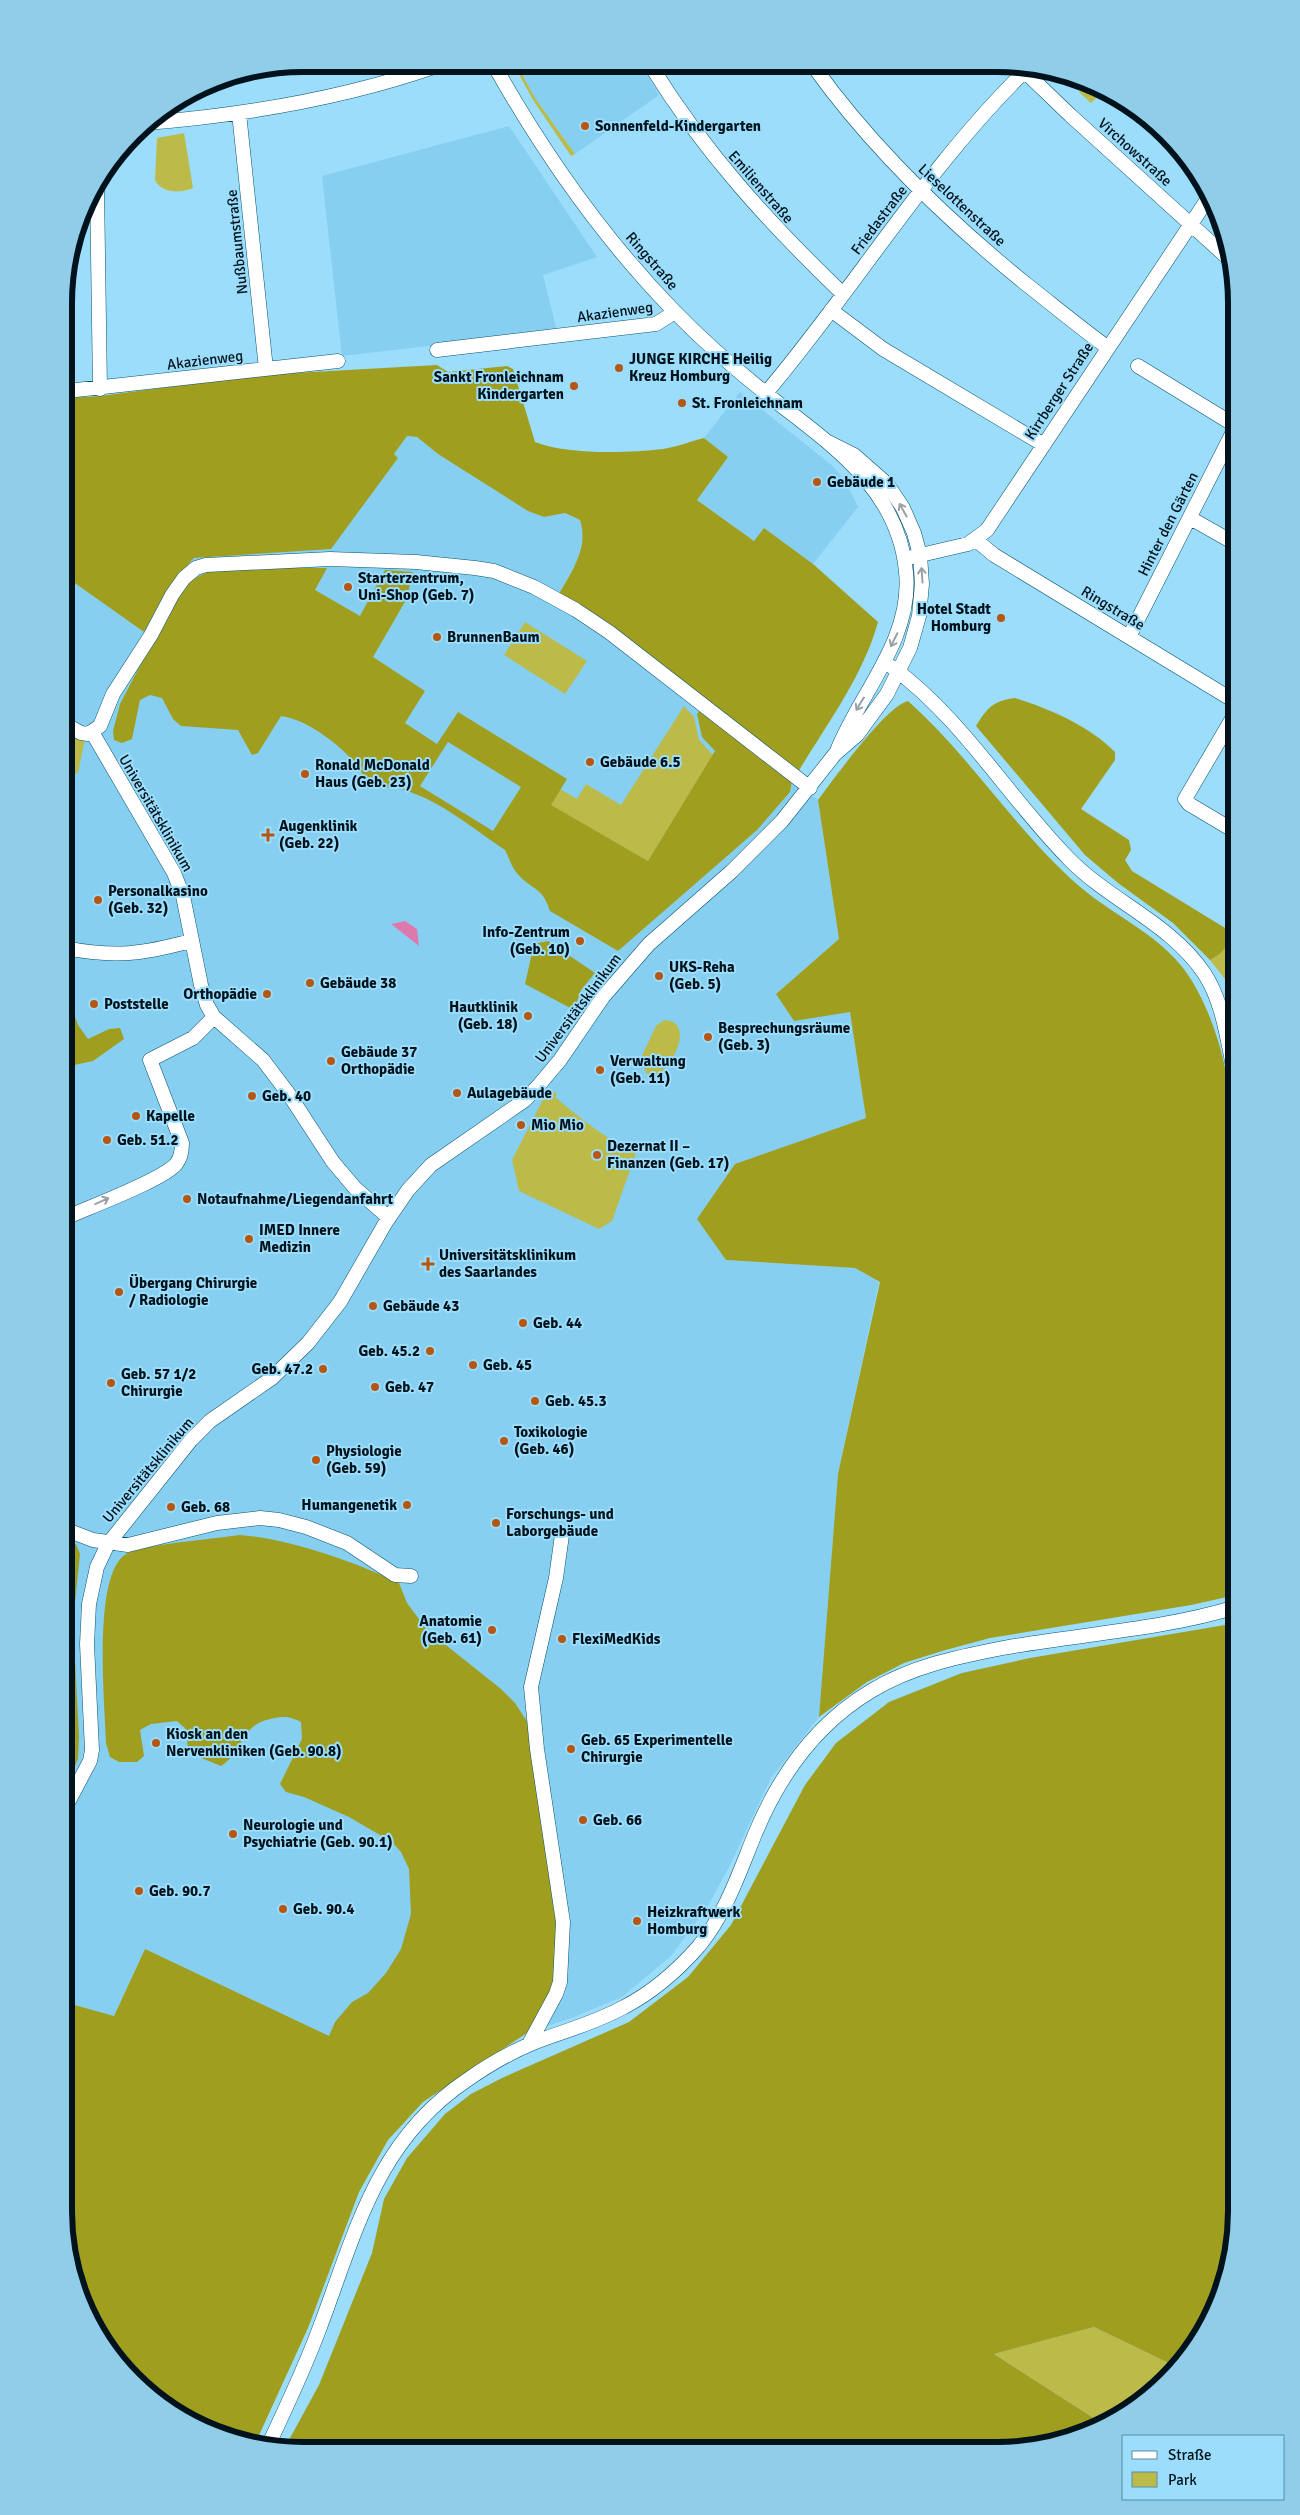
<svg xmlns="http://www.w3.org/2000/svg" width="1300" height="2515" viewBox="0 0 1300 2515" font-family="Signika,sans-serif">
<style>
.built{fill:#87cff1}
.green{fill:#bcbb4a}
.forest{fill:#a09e1f;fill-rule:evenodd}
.water{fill:#de79ae}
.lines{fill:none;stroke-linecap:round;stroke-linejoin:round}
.minor-casing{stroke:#07536e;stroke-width:15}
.minor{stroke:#fff;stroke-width:14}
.oneway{stroke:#99a1a5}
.poi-dot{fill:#b65613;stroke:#9bddfb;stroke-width:2}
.labels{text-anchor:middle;stroke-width:4;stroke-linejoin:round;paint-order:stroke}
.poi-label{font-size:15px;font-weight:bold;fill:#00131d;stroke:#9bddfb;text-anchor:start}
.street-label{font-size:15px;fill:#00131d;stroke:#9bddfb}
.rim{fill:none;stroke:#00131d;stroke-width:6}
</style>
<rect width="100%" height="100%" fill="#9bddfb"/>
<!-- built -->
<path class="built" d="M517 65 642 66 659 95 575 154 535 98Z
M509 126 597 257 543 275 557 331 342 356 322 176Z
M740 392 834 467 846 482 858 507 813 564 764 528 754 541 696 499 728 457 704 438Z
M407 436 417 437 438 454 544 517 565 513 580 520 584 532 578 559 559 594 818 800 839 939 776 994 794 1021 850 1011 866 1118 735 1164 726 1260 855 1268 879 1282 838 1474 819 1717 771 1778 730 1865 708 1906 671 1956 622 1997 574 2017 527 2033 443 2087 329 2037 145 1949 114 2016 64 2002 65 584 69 579 144 632 170 585 194 558 398 458 394 454Z"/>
<!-- green -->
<path class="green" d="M514 65H517L535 98 575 154 571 156 533 100Z
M1088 84 1105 90 1091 103 1079 92Z
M184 133 193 188C181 193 162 194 155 180L157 138Z
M525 622 587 661 565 694 504 655Z
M684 706 694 717 699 740 713 755 648 861 550 805 560 789 577 799 586 784 621 805Z
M65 728 85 739 78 773 65 771Z
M1230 931H1236V979L1228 983 1210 960C1223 953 1230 946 1230 931Z
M664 1020C697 1021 671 1072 654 1076L647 1074 640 1060 656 1026Z
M549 1088 557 1094 555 1097C581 1119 606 1139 636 1153L612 1221 599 1229 519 1191 512 1160Z
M1094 2327 1177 2367 1130 2411 1103 2424 994 2354Z"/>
<!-- forest -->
<path class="forest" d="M437 365 448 372 507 366 513 369 535 442C567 455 628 453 663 449 677 447 691 441 704 438L728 457 697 500 754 541 764 528 813 564 878 622C863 676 827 724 798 772L559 594C572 571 589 547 580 520L565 513 544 517 528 511 438 454 417 437 407 436 394 454 398 458 331 549 194 558 170 585 144 632 69 579 65 584 66 398 100 396 259 375Z
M228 568H327L315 590 360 616 385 570 413 572 406 600 373 657 425 691 405 723 437 744 458 712 567 779 551 805 648 861 715 751 702 737 697 714 701 709 792 781 790 792 757 830 618 951 550 911C542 885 530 890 516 872 511 866 509 857 505 850 472 828 440 800 401 789 390 786 377 790 366 788 364 782 363 774 360 769 343 747 309 720 281 716L258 753 252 755 238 730 181 726 173 719 162 698 150 695 140 700 132 739 122 743 114 740 113 731 120 704 175 599 193 579 212 570ZM448 742 521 787 493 831 420 786Z
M1015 698C1050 709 1089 726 1115 752V760L1081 809 1129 840 1131 850 1125 860 1132 871 1230 931C1230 946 1223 953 1210 960L1173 923 1118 883 1085 855 976 726C988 707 993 701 1015 698Z
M908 701C971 757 1015 830 1079 886 1116 918 1165 936 1192 981 1249 1076 1236 1210 1236 1317 1236 1410 1236 1502 1236 1595L1191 1605 990 1638 942 1651 904 1663 867 1682 819 1717 838 1474 880 1282 855 1268 726 1260 697 1219 735 1164 866 1118 850 1012 794 1021 776 994 839 939 818 800C833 780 886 706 908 701Z
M548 941 595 973 581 990 574 1010 525 984 534 944Z
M1236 979V1016L1229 996 1228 983Z
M65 990 78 1025 88 1039 109 1029 120 1028 124 1039 93 1061 65 1067Z
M65 1123 75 1154 65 1166Z
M239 1535C287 1538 356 1562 399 1583L407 1603 427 1630 501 1689 515 1703 528 1723 559 1923 556 1982 527 2033 423 2102 388 2140 359 2192 308 2328 255 2444 198 2427 146 2392 104 2344 76 2288 64 2211V2002L114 2016 145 1949 329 2036 335 2022 352 2002 368 1993 386 1973 401 1949 411 1914 409 1869 401 1852 392 1842 349 1817 304 1797 286 1792 280 1784 302 1739 301 1722C291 1717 286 1716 275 1718 238 1724 246 1750 221 1766L189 1753 185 1728 177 1721 151 1724 140 1730 144 1756 137 1762H119L110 1757 106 1743C105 1706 92 1574 126 1554 143 1544 215 1539 239 1535Z
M64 1540 76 1544 80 1554 73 1622 79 1737 78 1759 64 1792Z
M1236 1621V2227L1218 2303 1187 2358 1177 2367 1094 2327 994 2354 1103 2424 1073 2439 996 2451 284 2449 319 2385 372 2253 384 2199 407 2158 445 2114 471 2094 502 2078 629 2022 688 1977 731 1925 805 1785 836 1743 889 1702 962 1673 1030 1658 1225 1625Z"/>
<!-- water -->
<path class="water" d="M405 921 417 929 419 946 391 924Z"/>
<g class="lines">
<!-- minor casing -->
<g class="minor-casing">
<path id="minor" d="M494 65C544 154 603 238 674 311 706 344 742 375 778 403 836 448 899 492 906 572 913 639 860 693 837 751
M651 66C704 152 770 224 843 294
M814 67C873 149 947 220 1026 284 1053 305 1079 327 1107 347
M1021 68 1070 115 1229 259
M239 113 266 369
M146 123C245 115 346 98 440 65
M97 187 100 389
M831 310 883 349 1044 445
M437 350 656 324 675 312
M1138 366 1236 426
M76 390 338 361
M766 393C855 288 926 168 1024 72
M1190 518 1236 544
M976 540 994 555 1236 702
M912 557 968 544 987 530 1209 197
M1129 637 1236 426
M892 667C963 719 1008 797 1069 859 1110 901 1170 923 1204 973 1224 1003 1228 1045 1236 1081
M65 724 81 733 88 734 100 726 113 694 151 635 172 595 184 578 196 568 206 565 330 559 416 562 475 568 494 571 534 587 576 610 609 632 810 788
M92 732 174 873 183 896 201 985 207 1005 214 1017 263 1060 288 1093 333 1162 355 1188 389 1218
M1236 832 1189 804 1185 799 1236 712
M65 948C116 958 142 954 191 941
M65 1218C87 1208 163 1180 176 1164 181 1158 182 1150 182 1143L150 1060 193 1038 214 1017
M64 1529 93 1540 128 1545 217 1523 260 1518 279 1520 306 1527 347 1543 395 1575 411 1576
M64 1810 90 1761 92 1750 87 1644 89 1604 97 1567 108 1544 191 1440 210 1421 272 1378 308 1343 340 1302 386 1222 408 1190 431 1165 525 1100 539 1085 560 1060 603 997 649 944 732 871 782 821 835 754 857 735 887 694 910 648 919 616 922 584 920 555 914 533 903 508 887 484 854 455 828 442
M529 2044 556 1994 560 1982 563 1922 537 1749 531 1687 556 1578 562 1535
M267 2448C286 2408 305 2368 320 2327 356 2232 376 2141 467 2080 487 2066 511 2052 533 2043 564 2031 595 2023 624 2007 653 1992 678 1970 699 1946 726 1913 739 1873 755 1834 779 1776 816 1724 871 1691 912 1666 957 1657 1003 1648 1080 1634 1161 1630 1236 1607"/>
</g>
<!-- minor -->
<use href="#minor" class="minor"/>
</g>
<!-- one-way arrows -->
<defs><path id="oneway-shaft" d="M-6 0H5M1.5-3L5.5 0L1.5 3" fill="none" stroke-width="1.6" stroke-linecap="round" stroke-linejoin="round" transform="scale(1.25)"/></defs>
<g class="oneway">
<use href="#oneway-shaft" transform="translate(903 510) rotate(-119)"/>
<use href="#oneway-shaft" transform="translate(922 575) rotate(-94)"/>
<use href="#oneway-shaft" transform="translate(894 640) rotate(116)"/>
<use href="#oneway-shaft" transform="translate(860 704) rotate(121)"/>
<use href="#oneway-shaft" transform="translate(102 1201) rotate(-24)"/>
</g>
<!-- markers -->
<g class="poi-dot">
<circle cx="585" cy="126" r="5"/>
<circle cx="619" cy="368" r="5"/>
<circle cx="574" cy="386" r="5"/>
<circle cx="682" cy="403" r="5"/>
<circle cx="817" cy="482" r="5"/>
<circle cx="348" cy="587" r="5"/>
<circle cx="1001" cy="618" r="5"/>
<circle cx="437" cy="637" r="5"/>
<circle cx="590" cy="762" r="5"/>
<circle cx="305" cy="774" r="5"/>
<path d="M265.5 827.5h5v5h5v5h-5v5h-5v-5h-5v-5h5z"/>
<circle cx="98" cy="900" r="5"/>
<circle cx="580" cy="941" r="5"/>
<circle cx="659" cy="976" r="5"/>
<circle cx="310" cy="983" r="5"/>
<circle cx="267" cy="994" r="5"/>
<circle cx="94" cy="1004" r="5"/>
<circle cx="528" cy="1016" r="5"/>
<circle cx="708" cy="1037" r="5"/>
<circle cx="331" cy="1061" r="5"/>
<circle cx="600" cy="1070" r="5"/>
<circle cx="457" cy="1093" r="5"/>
<circle cx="252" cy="1096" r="5"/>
<circle cx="136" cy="1116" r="5"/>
<circle cx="521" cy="1125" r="5"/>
<circle cx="107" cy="1140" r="5"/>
<circle cx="597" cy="1155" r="5"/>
<circle cx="187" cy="1199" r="5"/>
<circle cx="249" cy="1239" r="5"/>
<path d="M425.5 1256.5h5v5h5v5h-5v5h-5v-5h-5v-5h5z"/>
<circle cx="119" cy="1292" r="5"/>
<circle cx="373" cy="1306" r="5"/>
<circle cx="523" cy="1323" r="5"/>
<circle cx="430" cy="1351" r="5"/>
<circle cx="473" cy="1365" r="5"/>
<circle cx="323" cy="1369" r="5"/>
<circle cx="111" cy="1383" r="5"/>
<circle cx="375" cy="1387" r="5"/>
<circle cx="535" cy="1401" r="5"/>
<circle cx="504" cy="1441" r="5"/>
<circle cx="316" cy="1460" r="5"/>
<circle cx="407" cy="1505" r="5"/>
<circle cx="171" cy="1507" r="5"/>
<circle cx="496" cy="1523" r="5"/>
<circle cx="492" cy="1630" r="5"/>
<circle cx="562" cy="1639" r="5"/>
<circle cx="156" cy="1743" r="5"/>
<circle cx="571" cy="1749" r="5"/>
<circle cx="583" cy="1820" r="5"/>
<circle cx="233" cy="1834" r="5"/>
<circle cx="139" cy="1891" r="5"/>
<circle cx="283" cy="1909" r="5"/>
<circle cx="637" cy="1921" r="5"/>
</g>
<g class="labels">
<!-- poi labels -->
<g class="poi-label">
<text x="595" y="131">Sonnenfeld-Kindergarten</text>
<text x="629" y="364">JUNGE KIRCHE Heilig<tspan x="629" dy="17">Kreuz Homburg</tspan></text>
<text x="564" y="382" text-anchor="end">Sankt Fronleichnam<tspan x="564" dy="17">Kindergarten</tspan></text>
<text x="692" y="408">St. Fronleichnam</text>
<text x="827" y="487">Gebäude 1</text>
<text x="358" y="583">Starterzentrum,<tspan x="358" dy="17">Uni-Shop (Geb. 7)</tspan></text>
<text x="991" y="614" text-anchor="end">Hotel Stadt<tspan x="991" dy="17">Homburg</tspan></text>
<text x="447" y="642">BrunnenBaum</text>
<text x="600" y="767">Gebäude 6.5</text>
<text x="315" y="770">Ronald McDonald<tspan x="315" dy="17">Haus (Geb. 23)</tspan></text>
<text x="279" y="831">Augenklinik<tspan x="279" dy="17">(Geb. 22)</tspan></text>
<text x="108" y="896">Personalkasino<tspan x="108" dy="17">(Geb. 32)</tspan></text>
<text x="570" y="937" text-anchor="end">Info-Zentrum<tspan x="570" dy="17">(Geb. 10)</tspan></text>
<text x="669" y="972">UKS-Reha<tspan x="669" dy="17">(Geb. 5)</tspan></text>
<text x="320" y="988">Gebäude 38</text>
<text x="257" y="999" text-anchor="end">Orthopädie</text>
<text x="104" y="1009">Poststelle</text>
<text x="518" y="1012" text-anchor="end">Hautklinik<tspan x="518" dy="17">(Geb. 18)</tspan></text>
<text x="718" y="1033">Besprechungsräume<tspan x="718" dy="17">(Geb. 3)</tspan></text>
<text x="341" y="1057">Gebäude 37<tspan x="341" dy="17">Orthopädie</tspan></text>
<text x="610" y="1066">Verwaltung<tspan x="610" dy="17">(Geb. 11)</tspan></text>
<text x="467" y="1098">Aulagebäude</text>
<text x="262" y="1101">Geb. 40</text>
<text x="146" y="1121">Kapelle</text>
<text x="531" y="1130">Mio Mio</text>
<text x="117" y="1145">Geb. 51.2</text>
<text x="607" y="1151">Dezernat II –<tspan x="607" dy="17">Finanzen (Geb. 17)</tspan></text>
<text x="197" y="1204">Notaufnahme/Liegendanfahrt</text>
<text x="259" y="1235">IMED Innere<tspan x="259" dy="17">Medizin</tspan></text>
<text x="439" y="1260">Universitätsklinikum<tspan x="439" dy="17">des Saarlandes</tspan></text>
<text x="129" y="1288">Übergang Chirurgie<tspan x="129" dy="17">/ Radiologie</tspan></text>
<text x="383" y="1311">Gebäude 43</text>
<text x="533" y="1328">Geb. 44</text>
<text x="420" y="1356" text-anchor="end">Geb. 45.2</text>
<text x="483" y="1370">Geb. 45</text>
<text x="313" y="1374" text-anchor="end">Geb. 47.2</text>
<text x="121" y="1379">Geb. 57 1/2<tspan x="121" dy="17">Chirurgie</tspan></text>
<text x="385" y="1392">Geb. 47</text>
<text x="545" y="1406">Geb. 45.3</text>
<text x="514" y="1437">Toxikologie<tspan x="514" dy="17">(Geb. 46)</tspan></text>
<text x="326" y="1456">Physiologie<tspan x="326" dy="17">(Geb. 59)</tspan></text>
<text x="397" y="1510" text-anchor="end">Humangenetik</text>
<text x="181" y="1512">Geb. 68</text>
<text x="506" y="1519">Forschungs- und<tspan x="506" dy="17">Laborgebäude</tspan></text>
<text x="482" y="1626" text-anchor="end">Anatomie<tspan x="482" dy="17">(Geb. 61)</tspan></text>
<text x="572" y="1644">FlexiMedKids</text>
<text x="166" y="1739">Kiosk an den<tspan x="166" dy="17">Nervenkliniken (Geb. 90.8)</tspan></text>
<text x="581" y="1745">Geb. 65 Experimentelle<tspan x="581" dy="17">Chirurgie</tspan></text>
<text x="593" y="1825">Geb. 66</text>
<text x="243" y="1830">Neurologie und<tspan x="243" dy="17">Psychiatrie (Geb. 90.1)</tspan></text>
<text x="149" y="1896">Geb. 90.7</text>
<text x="293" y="1914">Geb. 90.4</text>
<text x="647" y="1917">Heizkraftwerk<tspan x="647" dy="17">Homburg</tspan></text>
</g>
<!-- street labels -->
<g class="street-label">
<text transform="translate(1135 152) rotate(42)" y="5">Virchowstraße</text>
<text transform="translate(761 187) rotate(49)" y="5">Emilienstraße</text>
<text transform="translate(962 205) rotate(43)" y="5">Lieselottenstraße</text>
<text transform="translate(879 220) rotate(-53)" y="5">Friedastraße</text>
<text transform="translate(237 242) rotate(-96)" y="5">Nußbaumstraße</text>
<text transform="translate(652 261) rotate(49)" y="5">Ringstraße</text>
<text transform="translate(615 312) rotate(-8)" y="5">Akazienweg</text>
<text transform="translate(205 360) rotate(-7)" y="5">Akazienweg</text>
<text transform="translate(1059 391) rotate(-57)" y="5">Kirrberger Straße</text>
<text transform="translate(1168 524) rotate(-63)" y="5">Hinter den Gärten</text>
<text transform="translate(1113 608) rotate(31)" y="5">Ringstraße</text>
<text transform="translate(156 813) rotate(60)" y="5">Universitätsklinikum</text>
<text transform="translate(578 1008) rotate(-53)" y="5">Universitätsklinikum</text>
<text transform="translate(148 1470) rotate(-50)" y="5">Universitätsklinikum</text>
</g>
</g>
<!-- crop -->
<path d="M0 0H1300V2515H0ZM303 72H997A231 231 0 0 1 1228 303V2211A231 231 0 0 1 997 2442H303A231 231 0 0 1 72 2211V303A231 231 0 0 1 303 72Z" fill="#8fcde9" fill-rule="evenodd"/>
<path class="rim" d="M303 72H997A231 231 0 0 1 1228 303V2211A231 231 0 0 1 997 2442H303A231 231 0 0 1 72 2211V303A231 231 0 0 1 303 72Z"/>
<!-- legend -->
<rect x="1122" y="2435" width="162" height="65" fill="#9bddfb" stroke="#5d8ca2"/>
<rect x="1132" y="2451" width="25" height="8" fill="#ffffff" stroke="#5d8ca2"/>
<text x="1168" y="2460" font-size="15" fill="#00131d">Straße</text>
<rect x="1132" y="2472" width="25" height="15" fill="#bcbb4a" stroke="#5d8ca2"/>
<text x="1168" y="2485" font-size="15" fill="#00131d">Park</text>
</svg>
